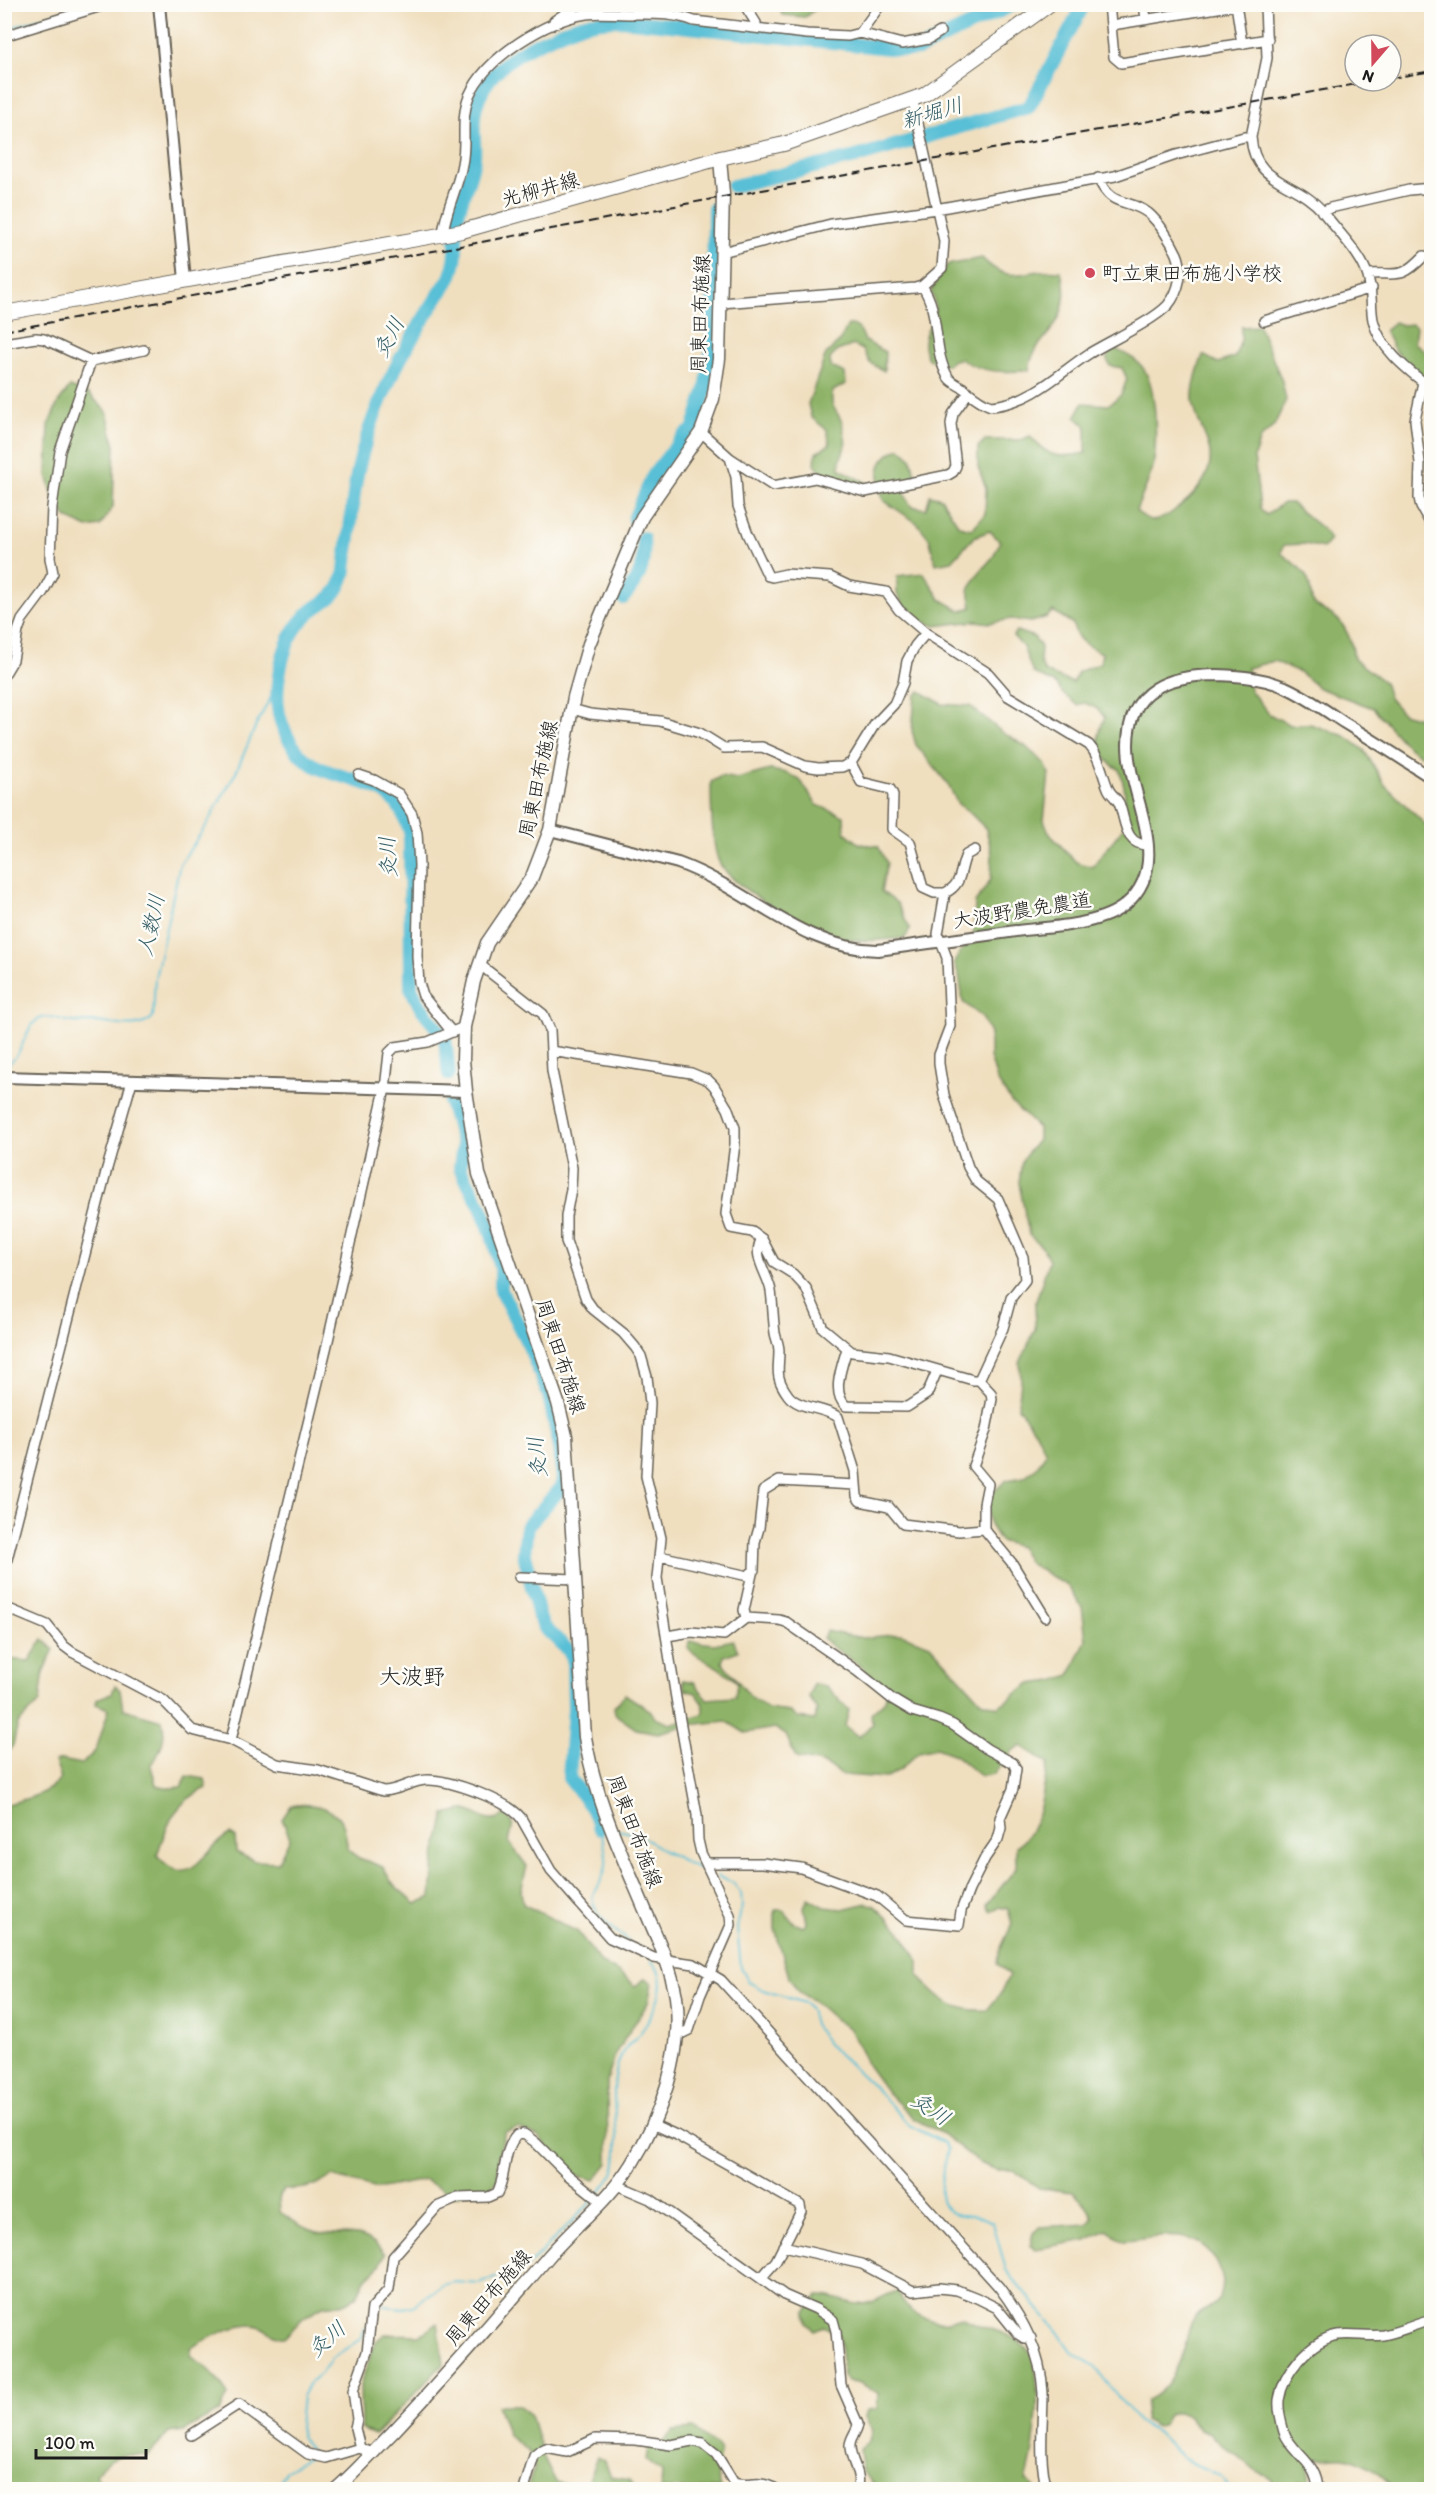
<svg xmlns="http://www.w3.org/2000/svg" width="1436" height="2494" viewBox="0 0 1436 2494" font-family="Itim,'Klee One',sans-serif">
<style>
.forest{fill:#8eb368;stroke:#556842;stroke-width:1.5}
.lines{fill:none;stroke-linecap:round;stroke-linejoin:round}
.stream{stroke:#59bfd6;stroke-width:2}
.river{stroke:#59bfd6;stroke-width:14}
.minor-casing{stroke:#666055;stroke-width:12}
.tertiary-casing{stroke:#666055;stroke-width:14}
.secondary-casing{stroke:#666055;stroke-width:15}
.primary-casing{stroke:#666055;stroke-width:16}
.minor{stroke:#fff;stroke-width:9}
.tertiary{stroke:#fff;stroke-width:10}
.secondary{stroke:#fff;stroke-width:12}
.primary{stroke:#fff;stroke-width:14}
.rail{stroke:#1c1c1c;stroke-width:2;stroke-dasharray:9 4.5;stroke-linecap:butt}
.poi-dot{fill:#d1495b;stroke:#fdfcf7;stroke-width:2}
.labels{text-anchor:middle;stroke-width:5;stroke-linejoin:round;paint-order:stroke}
.street-label{font-size:20px;fill:#1c1c1c;stroke:#fdfcf7}
.poi-label{font-size:20px;fill:#1c1c1c;stroke:#fdfcf7;text-anchor:start}
.water-label{font-size:21px;font-style:italic;fill:#345d66;stroke:#fdfcf7}
.quarter-label{font-size:22px;fill:#1c1c1c;stroke:#fdfcf7}
</style>
<rect width="100%" height="100%" fill="#fdfcf7"/>
<filter id="ink" filterUnits="userSpaceOnUse"><feTurbulence type="fractalNoise" baseFrequency=".0167" numOctaves="2"/><feDisplacementMap in="SourceGraphic" scale="12" xChannelSelector="R" yChannelSelector="G"/><feConvolveMatrix kernelMatrix="1 2 1 2 8 2 1 2 1" color-interpolation-filters="sRGB"/></filter>
<filter id="wash" filterUnits="userSpaceOnUse"><feTurbulence type="fractalNoise" baseFrequency=".008" numOctaves="4" result="noise"/><feDisplacementMap in="SourceGraphic" scale="24" xChannelSelector="R" yChannelSelector="G"/><feGaussianBlur stdDeviation="1.35" result="paint"/><feColorMatrix in="noise" values="0 0 0 0 0 0 0 0 0 0 0 0 0 0 0 0 0 1.4 0 .05"/><feComposite in="paint" operator="in"/></filter>
<g filter="url(#wash)">
<rect width="100%" height="100%" fill="#f0dfbf"/>
<!-- forest -->
<path class="forest" d="M779 5V4L817 5 816 9 805 17 782 15Z
M982 258C1012 289 1024 266 1060 271 1068 287 1065 311 1054 326 1043 342 1032 348 1029 370 1005 373 982 373 961 359L953 360 947 365 928 359C913 328 945 325 931 291L947 265Z
M1394 322 1402 325 1412 324 1416 327 1414 343 1431 355V385L1395 351 1385 331Z
M848 325C859 324 862 333 865 341L885 352 884 371 870 363 863 350 854 345 837 351 830 359 831 367 845 373 846 384 833 391C828 411 841 411 843 427 844 433 847 441 845 446 843 456 838 459 840 469L865 482 860 487 824 476 815 465 816 453 830 444 827 430 811 417 808 404 826 354 839 342Z
M1259 326 1282 381 1286 400 1274 426 1260 439 1254 457 1260 508 1266 515 1283 503H1292C1304 518 1323 523 1330 540L1323 548 1305 544 1284 545 1281 553C1292 562 1305 569 1309 583 1311 589 1310 596 1313 602 1318 610 1325 610 1332 615 1346 623 1353 644 1354 659L1384 682 1389 698 1402 713 1431 721V762L1407 746 1373 708 1319 688 1299 672 1274 661 1247 668 1250 690 1269 714 1290 725 1310 724 1345 736 1364 750 1385 785 1431 830V2489H1393C1385 2475 1360 2458 1343 2457 1333 2456 1324 2459 1315 2458L1308 2468 1310 2481H1299L1292 2489H1273L1271 2479 1253 2469 1210 2434 1200 2430 1187 2415 1177 2413 1168 2415 1163 2424 1157 2427 1144 2420 1147 2400C1167 2392 1177 2370 1184 2350 1187 2341 1187 2331 1191 2323 1198 2309 1214 2310 1220 2296 1225 2284 1223 2276 1218 2265 1200 2225 1158 2238 1124 2241L1107 2230 1086 2240 1036 2249 1030 2246 1033 2233 1040 2227 1088 2224 1093 2217 1085 2204 1073 2192 1039 2188 1013 2170H997L980 2163 941 2133 914 2119 887 2092 868 2066 850 2029 834 2019 813 2000 799 1993 789 1977 775 1929V1910H783L794 1923 803 1927 807 1923 804 1907 808 1898 825 1907 842 1909 867 1903 875 1906 898 1928 919 1961V1976C939 1999 954 2012 987 2010L1001 1993 1009 1975 998 1964 999 1952 1012 1924 1008 1909 999 1907 990 1911 987 1905 1016 1868V1846C1041 1832 1043 1789 1048 1763L1021 1746 1013 1750 994 1774 980 1776 955 1755 936 1748 919 1752 901 1769 886 1778 843 1775 822 1763 796 1758 786 1735 775 1728 745 1733 726 1721 688 1725 658 1733 636 1729 615 1714 614 1707 625 1694 651 1711 655 1718 670 1724 703 1714V1703L696 1693 685 1690 683 1680 694 1682 707 1699 735 1697 737 1682C723 1667 704 1662 688 1649L689 1641 714 1644 733 1640 738 1651 724 1656 722 1662 750 1696 768 1709 790 1712 798 1718 815 1720 817 1710 809 1697 813 1684 826 1686 849 1710 845 1726 859 1737 872 1724 871 1713 885 1700 887 1691 862 1667 830 1645 823 1638 826 1631 863 1638 901 1634 930 1645 981 1701 998 1707 1029 1684 1054 1681 1070 1675 1086 1640 1082 1607 1069 1587 1029 1563 1020 1547 1000 1541 990 1525 986 1498 1007 1480 1024 1477 1037 1467 1046 1453 1036 1432 1018 1407 1021 1381 1020 1363 1035 1329V1304L1049 1260 1042 1247 1029 1235 1019 1183 1022 1160 1038 1140V1128L1011 1102 997 1080 990 1057V1034L982 1017 963 1002 959 975 954 963 961 950 973 943 975 903 991 879 992 854 986 829 968 811 958 804 947 783 916 745 912 731 915 696 920 691 942 704 970 706 1003 733 1024 745 1045 764 1049 774 1044 820 1049 833 1076 862 1092 867 1127 823 1124 786 1119 769C1097 758 1094 739 1105 718L1098 709 1085 703 1077 705 1063 694 1056 684 1033 673 1023 647 1013 636 1016 631 1034 637 1041 647 1040 662 1045 672 1073 683 1078 672 1100 663 1102 653C1087 646 1076 641 1073 624L1053 611 1047 617 1031 622 1011 619 990 623 976 621 935 626 915 618 904 606 897 594V576L924 573 940 599 961 611 972 607 969 590 978 574 993 557 1000 542 990 531 974 537 952 561 936 564 929 538 917 523 883 500C877 476 874 459 900 448L911 458 915 474 904 493 911 506 926 509 930 495 941 498 959 526 972 529 985 514 986 488 978 467V447L985 440H1021L1030 436C1049 459 1059 458 1086 453V426L1075 417 1083 403 1108 405 1121 395 1127 379 1122 368 1110 366 1107 359 1111 347C1124 353 1141 360 1147 375 1157 395 1157 445 1153 467 1149 482 1141 497 1136 511 1150 523 1156 523 1171 513 1193 498 1218 473 1208 444 1203 429 1195 417 1193 401 1192 386 1198 369 1203 355L1218 363 1235 357 1241 340V327Z
M70 387 89 394 107 412 115 446 113 507 100 526 87 528 67 518 55 503 47 475 49 424 58 403Z
M770 770 787 773 800 780 817 805 844 816 845 832 860 844 878 846 887 863 881 891 897 903 910 929 905 938C884 940 861 943 840 938 809 930 737 891 720 864 711 848 711 801 711 782L721 776 737 779Z
M43 1639 54 1649 44 1670 40 1702 18 1724 13 1745 5 1757V1661L7 1659 29 1661Z
M115 1685 120 1690 123 1709 162 1720C167 1738 161 1751 151 1766L156 1785 170 1788 181 1787 187 1776 205 1779 207 1788C174 1802 168 1823 157 1855 191 1895 204 1846 230 1834L235 1837 236 1852 254 1861 278 1862 290 1838 282 1819 291 1806C306 1802 333 1806 342 1822 346 1829 346 1841 348 1850L359 1858 383 1867 392 1883 416 1904 431 1897 434 1860 445 1814C451 1813 459 1810 465 1810 481 1812 487 1829 505 1814L513 1823 509 1842 527 1866 521 1891 523 1904 578 1932 600 1962 621 1974 635 1986 646 1978 652 1983 648 2003 616 2052 607 2081 608 2163 595 2180 572 2174 539 2137 519 2128 505 2132 498 2157V2179L492 2187 454 2196 425 2180 376 2189 332 2176C316 2188 302 2189 283 2190L279 2195 280 2212C292 2220 303 2229 317 2232 347 2238 362 2225 385 2254L380 2265 364 2281 357 2296 346 2303 323 2306 304 2317 284 2338C273 2337 268 2329 258 2326 241 2321 204 2339 190 2349L192 2357C208 2368 219 2378 228 2396L220 2411 183 2431 169 2433 148 2456C126 2453 109 2454 96 2474L104 2489H5L4 1805C23 1800 50 1794 61 1778L55 1762 61 1760 82 1764 96 1750 109 1709 96 1704 97 1699 112 1693Z
M899 2291C901 2310 928 2323 947 2321 951 2321 956 2318 961 2317 981 2328 1005 2330 1024 2345 1047 2363 1035 2455 1026 2480L1036 2489 879 2490 862 2471 859 2450 869 2442 872 2429 865 2417 867 2410 877 2409 878 2393 860 2383 847 2382 843 2376 840 2336 824 2326 814 2330 807 2323 806 2312 818 2296C833 2295 844 2303 859 2304 874 2305 885 2293 899 2291Z
M438 2323 444 2363 375 2435 361 2429 360 2385 376 2341 385 2334 420 2335Z
M497 2405H518L531 2415 544 2458 556 2482 574 2486 588 2481 597 2457 605 2460 611 2477 630 2480 635 2489H527L534 2468 529 2452 508 2435Z
M693 2429 715 2445 720 2452 717 2471 721 2489H661L662 2472 646 2460 648 2447 659 2446 673 2431Z"/>
<g class="lines">
<!-- stream -->
<path class="stream" d="M4 30 85 4
M4 1065C28 1058 21 1016 49 1017 55 1017 61 1020 67 1021 76 1023 85 1022 95 1022 113 1023 139 1032 153 1017L155 978 180 864 206 826 236 772 257 723 276 688
M605 1828H600C609 1860 610 1869 592 1897 596 1921 613 1928 630 1942
M617 1830 638 1834 662 1850 706 1872
M717 1876 733 1883 741 1893 742 1906 737 1928 741 1968 749 1982 763 1990 805 2003 810 2009 814 2025 827 2043 873 2086 909 2125 944 2143 948 2150C944 2167 930 2210 957 2214 970 2217 982 2215 993 2223L1006 2270 1058 2332 1071 2351 1094 2366 1138 2422 1157 2432 1184 2459 1220 2476 1231 2490
M598 2194C603 2187 611 2180 614 2171 624 2141 606 2095 619 2061 626 2042 632 2045 641 2032 653 2013 673 1980 651 1961
M378 2305 403 2308 413 2306 443 2285 454 2282 479 2284 495 2277H517L594 2199
M311 2452 301 2436 299 2427 302 2396 310 2382 322 2372 332 2358 362 2338 365 2327
M275 2490 286 2470 309 2457"/>
<!-- river -->
<path class="river" d="M733 186 856 157 1029 107 1084 4
M634 519 654 474 684 436 693 430 706 389 711 361 713 318 714 209
M623 598C641 577 645 566 643 538
M449 1074 445 1039 420 1006 411 988 410 831C407 824 405 816 401 810 383 777 333 781 306 760 296 752 287 738 283 727 270 696 281 639 306 616 321 600 334 603 343 578 346 570 346 560 347 551 352 523 352 493 359 466 375 396 411 336 450 278 460 253 454 244 457 220 460 199 471 179 474 158 475 145 473 131 474 117 478 80 508 57 540 42 572 27 586 20 622 20L907 50 919 49 1015 4
M450 1103 463 1144 460 1168 481 1207 492 1234 501 1268V1291L529 1346 549 1395 557 1434 563 1477 562 1487 527 1526 524 1553 539 1617 545 1628 569 1651 573 1660 574 1708 569 1778 592 1808 600 1828"/>
</g>
</g>
<g filter="url(#ink)">
<g class="lines">
<!-- minor casing -->
<g class="minor-casing">
<path id="minor" d="M744 4 756 23 755 28
M1109 4 1114 57 1121 63 1268 39
M1144 4 1146 19
M1236 4 1242 44
M1265 4 1267 58 1251 137C1254 185 1298 181 1323 212 1336 229 1358 251 1366 271 1373 287 1370 304 1373 320 1380 350 1409 371 1432 389
M554 21 579 4
M1112 25 1236 5
M860 33 881 4
M4 36 108 4
M1322 212 1330 208 1409 190 1432 188
M443 234C445 211 458 188 462 164 467 142 460 118 469 96 486 57 545 21 586 14 601 12 616 14 631 14 653 14 674 13 694 21L807 34 848 36 860 33 902 44 929 39 940 32
M722 252 831 224 936 209 1115 176 1176 155 1244 137H1251
M1368 274C1397 272 1400 281 1424 256
M922 286C941 312 932 350 948 377 951 382 958 385 963 388 972 395 980 402 991 406 1005 405 1022 399 1034 392 1054 381 1071 365 1090 353 1110 341 1153 321 1168 305 1179 292 1184 270 1177 254 1171 241 1159 222 1148 213 1126 197 1112 209 1098 178
M721 303 915 288 922 286 942 268 944 241 913 101
M1264 321 1372 288
M4 343 36 338 44 339 91 361 144 350
M1423 382 1415 420 1420 463 1419 498 1421 507 1432 526
M701 432 730 458 773 486 815 478 865 492 948 475 953 472 956 466 951 424 953 414 968 393
M730 458 736 477 738 506 748 534 768 576 772 577 786 574 830 577 849 586 886 592 899 610 926 633 988 673 1008 696 1089 745C1100 757 1102 774 1108 788 1110 794 1116 797 1119 803 1126 821 1124 845 1148 845
M4 675 13 660 18 631 22 620 43 592 53 573 50 558 52 507 60 451 91 361
M572 709 590 714 660 721 700 733 724 748 762 747 805 766 818 768 842 767 851 763 875 724 894 704 903 683 907 661 915 646 926 633
M359 775 374 780 399 794 412 814 417 833 419 865 417 956 419 983 423 996 451 1031
M945 893C963 884 959 871 966 855L975 850
M479 964 543 1014 550 1030 552 1071 572 1168 571 1189 566 1216V1241L586 1299 593 1309 623 1333 635 1347 641 1356 647 1377 650 1403 646 1476 661 1538 657 1578 676 1698 697 1815 698 1840 701 1853 730 1915 731 1925 700 1996 689 2030 677 2036
M551 1051 691 1073 708 1080 714 1086 728 1109 735 1128V1144L726 1214 731 1228 752 1232 762 1239 774 1262 793 1274 806 1288 823 1328 852 1352 889 1356 973 1380H979L1003 1328 1011 1298 1025 1280 1023 1257 998 1199 976 1181 968 1167 944 1095 939 1064V1055L950 1026 947 958 938 934 945 893H934L923 888 910 842 892 829 893 795 890 789 861 782 851 763
M762 1239C751 1255 768 1274 771 1291 773 1305 773 1319 775 1333 776 1339 779 1344 779 1351 779 1370 774 1376 788 1395 798 1409 824 1407 838 1417L855 1471 857 1496 860 1501 889 1507 903 1524 959 1531 984 1529
M847 1349C842 1366 831 1393 846 1406L907 1407 927 1394 937 1371
M979 1380 991 1393 992 1399 986 1430 973 1466 988 1484 984 1504V1529L1012 1563 1045 1617
M660 1556 748 1576 754 1570 755 1542 759 1528 763 1491 779 1481 856 1485
M4 1571 106 1172 132 1081
M519 1577 576 1579
M4 1607 47 1625 64 1646 72 1652 163 1700 192 1730 231 1740 277 1764 318 1770 383 1791C399 1791 411 1780 428 1780 450 1780 507 1800 521 1818L551 1871 610 1938 654 1958 694 1964 721 1980 999 2287C1023 2319 1041 2352 1043 2393 1043 2425 1038 2457 1047 2490
M746 1618 744 1610 752 1574
M667 1636 691 1632 724 1635 746 1618 779 1620 786 1622 857 1671 892 1699 912 1711 939 1719 953 1725 987 1749 1013 1763 1016 1769 1013 1789 1000 1818 1001 1828 998 1839 985 1858 969 1890 961 1911 959 1925 906 1920 877 1896 801 1868 763 1863H707
M231 1740 327 1345 385 1089 389 1053 395 1047 428 1042 464 1027
M652 2124 676 2135 800 2205 801 2211 776 2261 762 2277
M617 2185 650 2199 784 2295 816 2309 833 2320 836 2331 841 2385 858 2424C857 2432 849 2439 850 2447 850 2462 863 2473 857 2490
M783 2246 862 2264 913 2291 939 2288 957 2290 977 2298 997 2308 1018 2334 1024 2338H1031
M191 2435 239 2404 308 2454 326 2458 360 2448 372 2453
M360 2448 355 2428 357 2419 353 2391 367 2352 372 2308 389 2289 393 2257 437 2207 458 2198 488 2197 497 2193C507 2175 502 2151 517 2135L524 2134 535 2142 568 2175 602 2202
M524 2490 534 2456 540 2451 546 2448 567 2452 595 2439 636 2440 671 2445 692 2441 702 2443 716 2454 734 2483C752 2488 756 2478 778 2490
M1318 2490C1317 2461 1292 2454 1284 2432 1281 2422 1278 2411 1279 2400 1283 2373 1310 2340 1338 2335 1353 2333 1368 2337 1383 2335 1400 2332 1415 2324 1432 2320"/>
</g>
<!-- tertiary casing -->
<g class="tertiary-casing">
<path id="tertiary" d="M159 4 185 280
M550 830 678 863C750 889 800 949 878 950 922 944 965 938 1009 932 1043 927 1100 927 1126 904 1175 862 1128 796 1128 745 1128 688 1170 675 1218 675 1242 676 1263 678 1285 687 1305 696 1325 710 1343 722 1373 740 1402 759 1432 778
M4 1077 466 1091"/>
</g>
<!-- secondary casing -->
<g class="secondary-casing">
<path id="secondary" d="M335 2490C356 2472 374 2451 393 2432 447 2375 498 2316 549 2256 576 2225 609 2200 631 2165 660 2119 684 2052 676 1997 671 1967 658 1940 646 1912 622 1855 595 1799 585 1737L566 1436 558 1403 479 1174 466 1091 463 1060 464 1027 474 981 487 943 532 877 550 830 574 697 589 644 642 517 701 432 713 399 719 359 723 194 720 158"/>
</g>
<!-- primary casing -->
<g class="primary-casing">
<path id="primary" d="M4 313 462 231 720 158 784 144 924 95 1050 4"/>
</g>
<!-- minor -->
<use href="#minor" class="minor"/>
<!-- tertiary -->
<use href="#tertiary" class="tertiary"/>
<!-- secondary -->
<use href="#secondary" class="secondary"/>
<!-- primary -->
<use href="#primary" class="primary"/>
<!-- rail -->
<path class="rail" d="M1391 78 1432 71
M4 331 723 197 1374 81"/>
</g>
</g>
<!-- markers -->
<circle class="poi-dot" cx="1090" cy="273" r="6"/>
<g class="labels">
<!-- street labels -->
<g class="street-label">
<text transform="translate(540 189) rotate(-16)" y="7">光柳井線</text>
<text transform="translate(700 314) rotate(-88)" y="7">周東田布施線</text>
<text transform="translate(538 779) rotate(-78)" y="7">周東田布施線</text>
<text transform="translate(1022 910) rotate(-9)" y="7">大波野農免農道</text>
<text transform="translate(561 1356) rotate(72)" y="7">周東田布施線</text>
<text transform="translate(635 1831) rotate(69)" y="7">周東田布施線</text>
<text transform="translate(488 2297) rotate(-49)" y="7">周東田布施線</text>
</g>
<!-- poi labels -->
<g class="poi-label">
<text x="1102" y="280">町立東田布施小学校</text>
</g>
<!-- water labels -->
<g class="water-label">
<text transform="translate(932 113) rotate(-16)" y="7">新堀川</text>
<text transform="translate(389 337) rotate(-61)" y="7">灸川</text>
<text transform="translate(388 857) rotate(-93)" y="7">灸川</text>
<text transform="translate(151 925) rotate(-78)" y="7">人数川</text>
<text transform="translate(537 1457) rotate(-96)" y="7">灸川</text>
<text transform="translate(931 2109) rotate(34)" y="7">灸川</text>
<text transform="translate(327 2339) rotate(-41)" y="7">灸川</text>
</g>
<!-- quarter labels -->
<g class="quarter-label">
<text x="412" y="1684">大波野</text>
</g>
</g>
<!-- margin -->
<rect width="1436" height="2494" fill="none" stroke="#fdfcf7" stroke-width="24"/>
<!-- north arrow -->
<g transform="translate(1373 63) rotate(200)"><circle r="28" fill="#fdfcf7" stroke="#a3a29f" stroke-width="1.5"/>
<path d="M0-4.5L10 22L0 15L-10 22Z" fill="#d1495b"/>
<text y="-9" font-size="16" font-weight="bold" text-anchor="middle" fill="#1c1c1c">N</text>
</g>
<!-- scale -->
<path d="M36 2449v9h110v-9" fill="none" stroke="#1c1c1c" stroke-width="3"/>
<text x="45" y="2449" font-size="18" fill="#1c1c1c" stroke="#fdfcf7" stroke-width="4.5" paint-order="stroke">100 m</text>
</svg>
